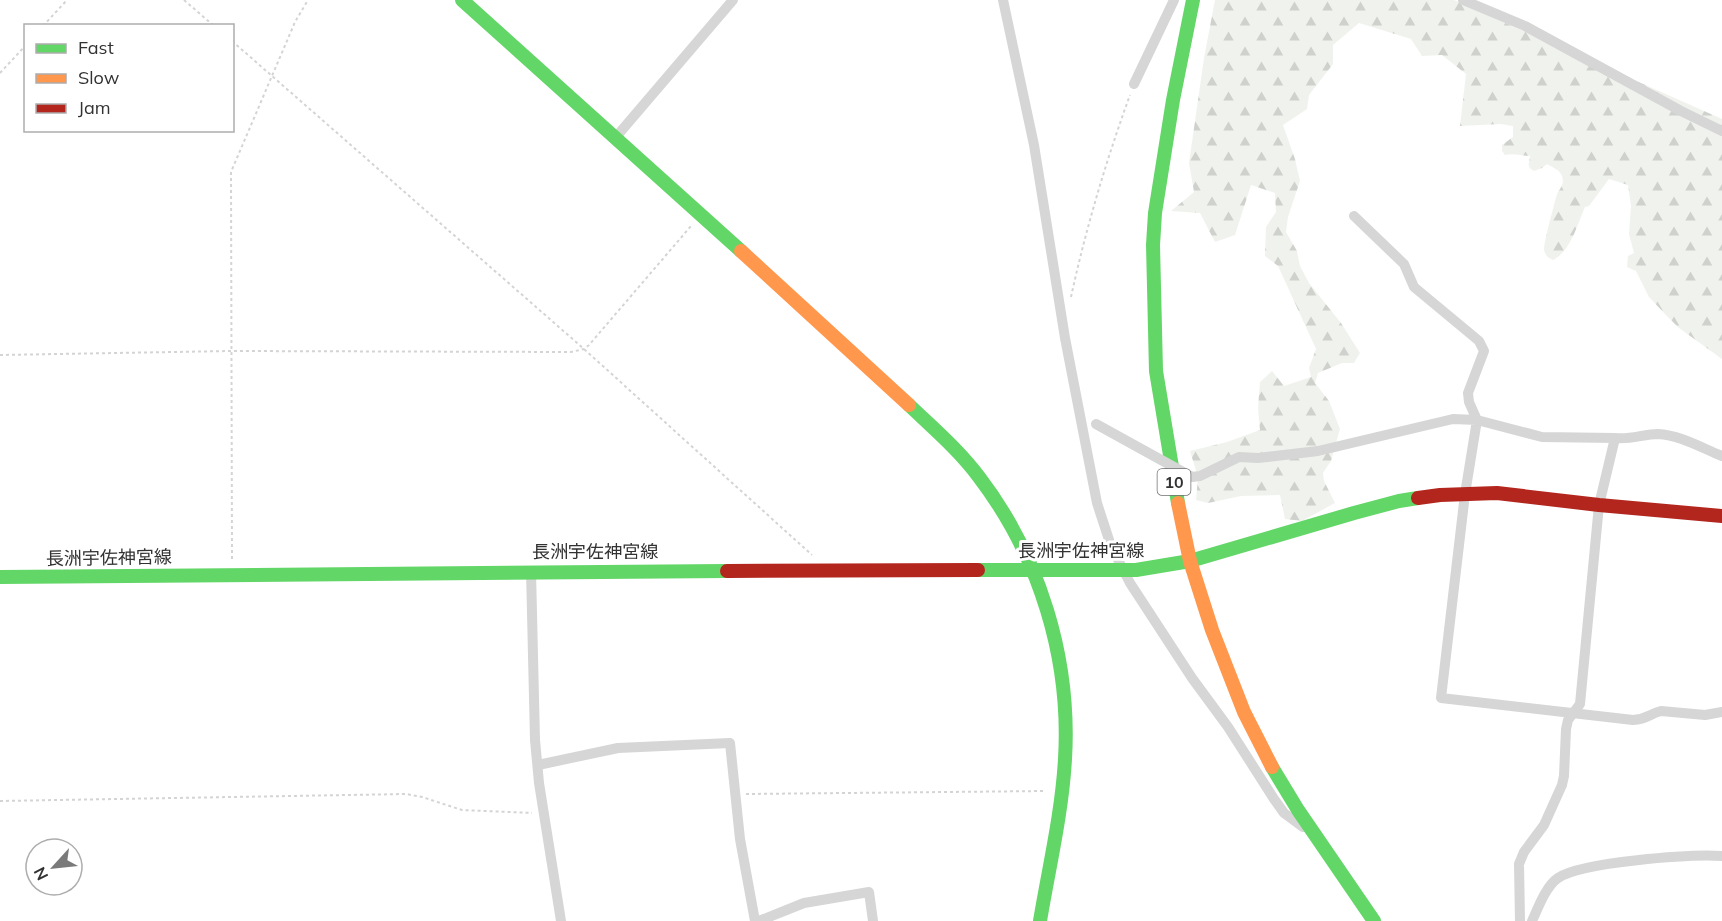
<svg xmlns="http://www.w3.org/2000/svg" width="1722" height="921" viewBox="0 0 1722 921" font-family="Mulish,'Noto Sans JP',sans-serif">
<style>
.forest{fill:url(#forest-firs)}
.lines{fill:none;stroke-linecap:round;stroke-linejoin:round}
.path{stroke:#d4d4d4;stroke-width:2;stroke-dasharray:3 3;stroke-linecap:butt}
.street{stroke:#d6d6d6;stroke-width:10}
.fast{stroke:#63d668;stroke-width:14}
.slow{stroke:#ff974d;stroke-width:14}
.jam{stroke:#b3261e;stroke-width:14}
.street-bridge{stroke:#d6d6d6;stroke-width:10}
.labels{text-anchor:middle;stroke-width:6;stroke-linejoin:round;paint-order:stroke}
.shield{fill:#fff;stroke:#707070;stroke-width:1.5}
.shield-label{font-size:16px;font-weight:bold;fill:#323232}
.street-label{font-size:18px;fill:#323232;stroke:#fff}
</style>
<defs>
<pattern id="forest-firs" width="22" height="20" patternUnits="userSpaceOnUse" patternTransform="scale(1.5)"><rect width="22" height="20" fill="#f0f3ed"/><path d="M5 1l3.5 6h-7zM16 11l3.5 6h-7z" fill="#ced1cc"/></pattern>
</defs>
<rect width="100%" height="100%" fill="#fff"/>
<!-- forest -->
<path class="forest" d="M1215 0H1454L1722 119V359L1679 328 1665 314 1649 297 1636 271 1627 267 1628 256 1634 253 1629 234 1631 206 1628 185 1609 179 1589 206 1585 207C1577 225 1571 251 1553 260 1548 258 1545 255 1544 250 1543 246 1555 201 1557 194 1560 188 1565 184 1562 176 1560 170 1552 167 1547 164L1542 168 1534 171C1525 166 1530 163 1530 156 1521 156 1515 153 1505 155L1502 151V145L1513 137V126L1501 124 1460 126 1466 74 1442 55 1422 56 1411 39 1359 23 1333 45V64L1309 95 1307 109 1283 125 1295 159 1300 181 1288 217 1286 232 1297 251 1300 266 1309 283 1341 323 1360 353 1354 363H1342L1318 373 1315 383 1329 401 1340 429 1331 461 1323 473 1324 481 1335 503 1302 521 1285 519 1280 495 1241 496 1208 503 1196 500 1198 477 1190 451 1227 442 1260 430 1258 408 1260 382 1272 371 1284 386 1311 377 1309 368 1316 349 1278 266 1265 256 1266 227 1276 212 1275 193 1251 185 1235 235 1215 242 1200 213 1171 211 1194 192 1189 163 1204 58Z"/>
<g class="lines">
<!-- path -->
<path class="path" d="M184 0 214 26
M43 26 67 0
M232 41 584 349 812 555
M0 73 26 45
M1071 297C1086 228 1106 161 1130 95
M0 355 231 351 571 352 584 349 589 345 691 226
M232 559 231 172 295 22 308 0
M746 794 1046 791
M0 801 406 794 422 797 462 810 532 813"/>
<!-- street -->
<path class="street" d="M1003 0 1034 145 1065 338 1097 503 1111 546 1130 583 1192 678 1228 727 1274 799 1284 813 1303 827
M1463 0 1525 26 1681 111 1722 131
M1134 84 1174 0
M616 137 733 0
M1354 216 1404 264 1414 287 1479 341 1484 351 1468 393 1469 402 1477 420 1465 494 1441 698 1633 720C1648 719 1649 714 1661 711L1705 715 1722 712
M1615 438C1630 440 1644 434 1658 434 1680 435 1702 448 1722 456
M1192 477 1200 476 1239 457 1258 458 1318 451 1453 419 1477 420 1542 437 1615 438 1599 505 1580 704 1568 720 1566 729 1564 776 1562 785 1544 825 1524 852 1519 864 1520 921
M531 571 535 740 539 783 561 921
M538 765 618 748 730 743 740 839 755 921
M759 921 804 903 869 892 873 921
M1532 921C1538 908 1546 886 1558 878 1581 862 1691 854 1722 856"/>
<!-- fast -->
<path class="fast" d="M462 0 741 251
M909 405C933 428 959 450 979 477 1040 557 1071 659 1065 759 1062 813 1049 867 1040 921
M1178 503 1156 371 1153 245 1155 213 1173 100 1193 0
M978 570H1136L1190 561 1354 513 1399 501 1418 498
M0 577 727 571
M1272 767 1298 810 1374 921"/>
<!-- slow -->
<path class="slow" d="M741 251 909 405
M1178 503 1190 561 1212 630 1244 712 1272 767"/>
<!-- jam -->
<path class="jam" d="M1418 498 1440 495 1497 493 1599 505 1722 516
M727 571 978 570"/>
<!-- street-bridge -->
<path class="street-bridge" d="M1096 424 1192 477"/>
</g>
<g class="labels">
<!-- shield labels -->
<rect class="shield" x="1157.5" y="469" width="33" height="26" rx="4.5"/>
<g class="shield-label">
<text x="1174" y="488">10</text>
</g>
<!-- street labels -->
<g class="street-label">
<text x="1081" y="557">長洲宇佐神宮線</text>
<text x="595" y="558">長洲宇佐神宮線</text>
<text transform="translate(109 558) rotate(-1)" y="6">長洲宇佐神宮線</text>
</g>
</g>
<!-- legend -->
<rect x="24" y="24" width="210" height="108" fill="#ffffff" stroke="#adadad" stroke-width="1.5"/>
<rect x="36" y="44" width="30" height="9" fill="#63d668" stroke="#adadad" stroke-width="1.5"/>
<text x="78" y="54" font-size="18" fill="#323232">Fast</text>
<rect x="36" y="74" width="30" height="9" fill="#ff974d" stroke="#adadad" stroke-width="1.5"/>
<text x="78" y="84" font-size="18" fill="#323232">Slow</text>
<rect x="36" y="104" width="30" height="9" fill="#b3261e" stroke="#adadad" stroke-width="1.5"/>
<text x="78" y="114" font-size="18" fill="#323232">Jam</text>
<!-- north arrow -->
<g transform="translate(54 867) rotate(243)"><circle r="28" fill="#ffffff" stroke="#adadad" stroke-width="1.5"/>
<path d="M0-4.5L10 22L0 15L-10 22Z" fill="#7a7a7a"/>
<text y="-9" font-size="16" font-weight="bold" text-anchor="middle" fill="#323232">N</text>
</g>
</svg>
